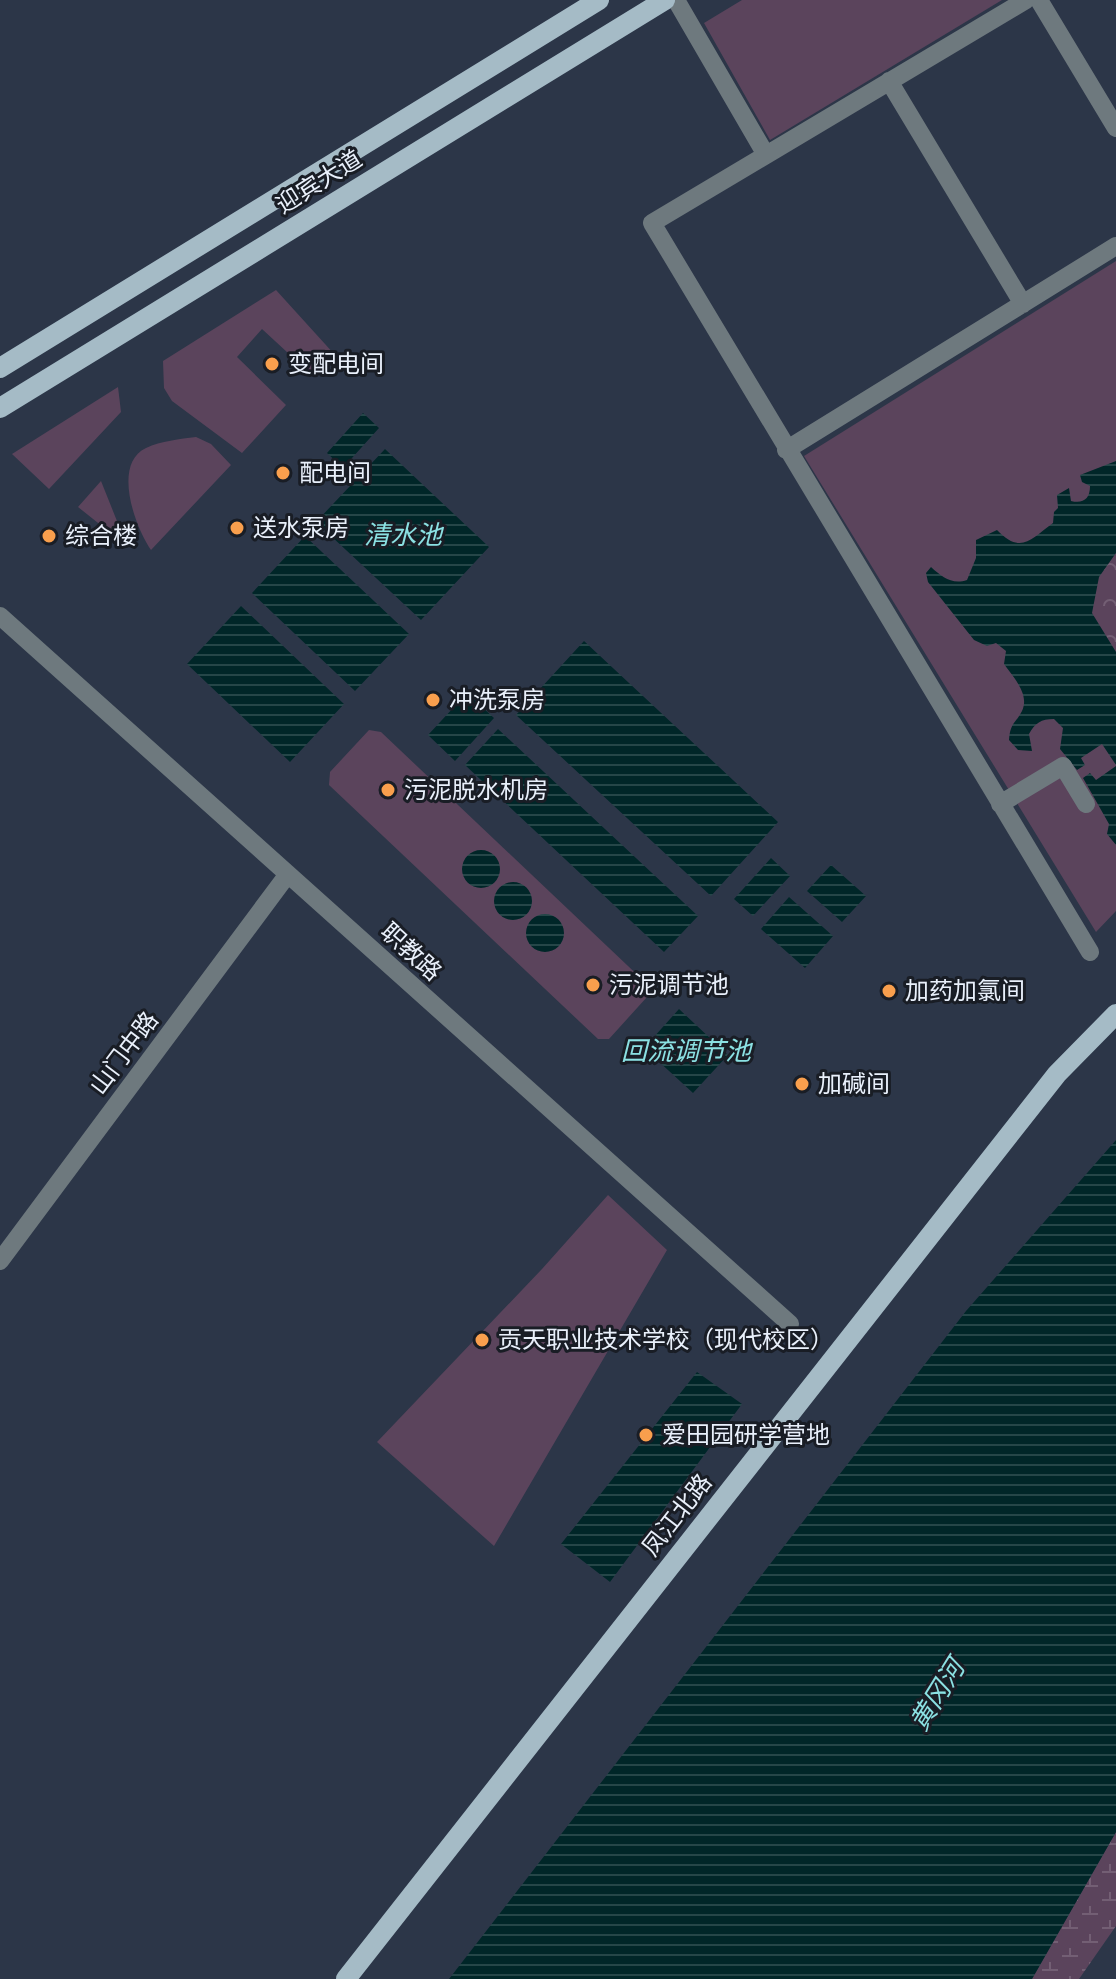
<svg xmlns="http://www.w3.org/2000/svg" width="1116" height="1979" viewBox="0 0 1116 1979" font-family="'Sofia Sans Condensed','Noto Sans SC',sans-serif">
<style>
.green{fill:#5b445c}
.forest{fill:url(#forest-crowns)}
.wetland{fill:url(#wetland-marsh)}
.water{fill:url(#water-rules)}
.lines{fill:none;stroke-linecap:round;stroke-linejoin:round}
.minor{stroke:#6e797e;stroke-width:18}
.major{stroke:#a5bbc6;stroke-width:20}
.poi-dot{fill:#f99f4d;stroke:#191d25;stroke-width:3}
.labels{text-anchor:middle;stroke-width:6;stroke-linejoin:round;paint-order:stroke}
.street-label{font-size:24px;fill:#e9f0fb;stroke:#191d25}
.poi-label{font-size:24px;fill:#e9f0fb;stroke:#191d25;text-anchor:start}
.water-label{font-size:26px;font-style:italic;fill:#8be1e3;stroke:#191d25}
</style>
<defs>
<pattern id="forest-crowns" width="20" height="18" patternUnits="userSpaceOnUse" patternTransform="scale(2)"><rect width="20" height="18" fill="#5b445c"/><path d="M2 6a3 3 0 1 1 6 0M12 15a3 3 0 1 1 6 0" fill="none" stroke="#735f74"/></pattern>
<pattern id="wetland-marsh" width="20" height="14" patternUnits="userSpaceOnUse" patternTransform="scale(2)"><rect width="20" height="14" fill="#5b445c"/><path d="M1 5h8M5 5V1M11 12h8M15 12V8" fill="none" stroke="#735f74"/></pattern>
<pattern id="water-rules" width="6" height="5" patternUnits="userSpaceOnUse" patternTransform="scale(2)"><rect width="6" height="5" fill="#002628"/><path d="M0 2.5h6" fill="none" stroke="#254648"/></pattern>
</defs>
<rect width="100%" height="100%" fill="#2c3648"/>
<!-- green -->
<path class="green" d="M742 0H1002L770 140 704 23Z
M1116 261V911L1096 932 804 456Z
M276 290 335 355 314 377 262 329 237 357 286 405 242 453 172 401 164 388 163 361Z
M118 387 121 412 49 489 12 454Z
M196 437 211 444 231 465 151 550C135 527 112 464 146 448 161 441 180 439 196 437Z
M101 481 127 546 78 507Z
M369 730 381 732 647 984V997L609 1039H598L329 785 330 772Z
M608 1195 667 1250 494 1546 377 1442 542 1269Z"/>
<!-- forest -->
<path class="forest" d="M1116 553V652L1092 613 1099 577Z"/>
<!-- wetland -->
<path class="wetland" d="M1116 1832V1926L1079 1979H1032Z"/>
<!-- water -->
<path class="water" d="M363 413 379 428 343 468 327 453Z
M385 449 489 547 421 620 316 522Z
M1116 461V553L1099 577 1092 613 1116 652V765L1102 744 1081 758 1085 765 1077 770 1060 749 1063 728 1054 719C1041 719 1035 723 1029 734L1032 751 1018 750 1009 740C1010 723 1016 723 1022 711 1030 694 1013 677 1004 664L1006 651 996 643 987 646 974 640 928 582 926 573 931 567C942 577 952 585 967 580L976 558V540L997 530C1021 555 1031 539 1053 523L1054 512 1058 508 1057 495 1069 488 1071 501C1083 504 1090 499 1090 486L1082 482 1080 475Z
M305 536 409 634 355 691 252 593Z
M241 606 344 704 290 762 187 664Z
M584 641 778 822 711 896 516 715Z
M467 693 494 718 455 761 428 735Z
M498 729 698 916 664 952 465 765Z
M1116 766V845L1107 834 1109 824 1083 778 1090 773 1096 780Z
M462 869a19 19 0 1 1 38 0a19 19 0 1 1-38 0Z
M771 858 790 876 753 916 734 899Z
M831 865 866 896 842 922 807 891Z
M494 901a19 19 0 1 1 38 0a19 19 0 1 1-38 0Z
M789 897 833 936 805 968 761 929Z
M526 933a19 19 0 1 1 38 0a19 19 0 1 1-38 0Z
M679 1009 728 1055 693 1093 644 1048Z
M1116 1140V1832L1032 1979H449L966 1311Z
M697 1372 742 1404 610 1582 561 1544Z"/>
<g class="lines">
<!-- minor -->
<path class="minor" d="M676 0 766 155
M1026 0 652 223 1090 952
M1039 0 1116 128
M889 81 1023 304
M786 450 1116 246
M0 616 790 1324
M1000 804 1063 766 1086 804
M0 1261 288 874"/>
<!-- major -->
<path class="major" d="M0 368 599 0
M0 408 665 0
M346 1979 1057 1074 1116 1014"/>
</g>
<!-- markers -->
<g class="poi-dot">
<circle cx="272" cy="364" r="8"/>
<circle cx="283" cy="473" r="8"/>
<circle cx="237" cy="528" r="8"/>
<circle cx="49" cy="536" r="8"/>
<circle cx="433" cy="700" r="8"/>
<circle cx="388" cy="790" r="8"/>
<circle cx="593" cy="985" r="8"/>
<circle cx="889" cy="991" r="8"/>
<circle cx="802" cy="1084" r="8"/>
<circle cx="482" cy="1340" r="8"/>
<circle cx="646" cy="1435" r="8"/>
</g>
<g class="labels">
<!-- street labels -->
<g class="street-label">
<text transform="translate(319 182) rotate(-32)" y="8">迎宾大道</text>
<text transform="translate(411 952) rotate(42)" y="8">职教路</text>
<text transform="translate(124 1053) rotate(-53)" y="8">山门中路</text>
<text transform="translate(677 1515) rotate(-52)" y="8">凤江北路</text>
</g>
<!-- poi labels -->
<g class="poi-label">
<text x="288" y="372">变配电间</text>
<text x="299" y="481">配电间</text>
<text x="253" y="536">送水泵房</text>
<text x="65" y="544">综合楼</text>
<text x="449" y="708">冲洗泵房</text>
<text x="404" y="798">污泥脱水机房</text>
<text x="609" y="993">污泥调节池</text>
<text x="905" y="999">加药加氯间</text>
<text x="818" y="1092">加碱间</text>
<text x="498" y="1348">贡天职业技术学校（现代校区）</text>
<text x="662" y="1443">爱田园研学营地</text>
</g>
<!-- water labels -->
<g class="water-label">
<text x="403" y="544">清水池</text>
<text x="686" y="1060">回流调节池</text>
<text transform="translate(937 1695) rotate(-58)" y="9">黄冈河</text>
</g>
</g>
</svg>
